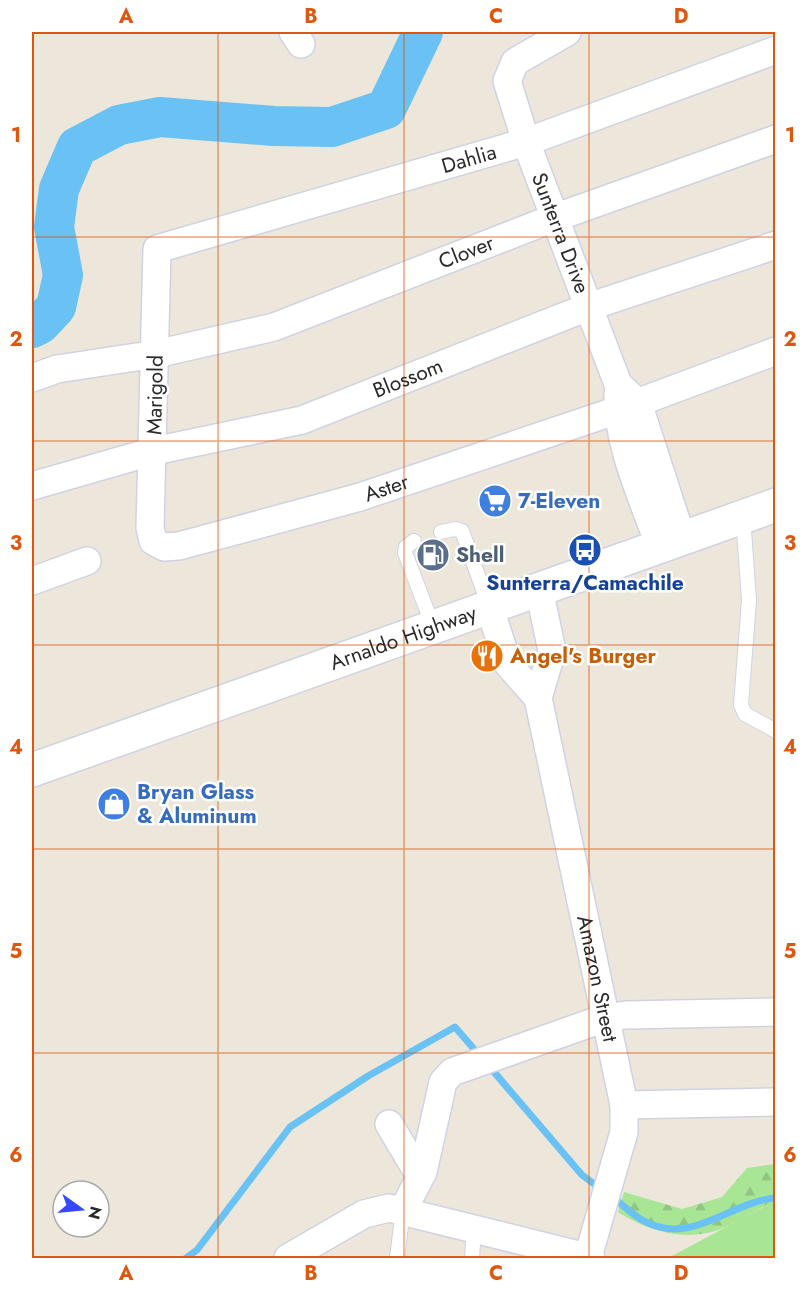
<svg xmlns="http://www.w3.org/2000/svg" width="807" height="1290" viewBox="0 0 807 1290" font-family="Jost,sans-serif">
<style>
.grass{fill:#a8e695}
.forest{fill:url(#forest-firs)}
.lines{fill:none;stroke-linecap:round;stroke-linejoin:round}
.stream{stroke:#69c1f4;stroke-width:7}
.river{stroke:#69c1f4;stroke-width:40}
.service-casing{stroke:#d0d2e3;stroke-width:16}
.minor-casing{stroke:#d0d2e3;stroke-width:30}
.secondary-casing{stroke:#d0d2e3;stroke-width:36}
.service{stroke:#fff;stroke-width:14}
.minor{stroke:#fff;stroke-width:27}
.secondary{stroke:#fff;stroke-width:33}
.grid{fill:none;stroke:#de570e;stroke-width:1.5;stroke-opacity:0.55}
.labels{text-anchor:middle;stroke-width:5;stroke-linejoin:round;paint-order:stroke}
.street-label{font-size:21px;fill:#2a2a2a;stroke:#fff}
.shop-label{font-size:21px;font-weight:bold;fill:#366cbe;stroke:#fff;text-anchor:start}
.service-label{font-size:21px;font-weight:bold;fill:#4e5e75;stroke:#fff;text-anchor:start}
.transit-label{font-size:21px;font-weight:bold;fill:#164399;stroke:#fff}
.food-label{font-size:21px;font-weight:bold;fill:#c56008;stroke:#fff;text-anchor:start}
.neatline{fill:none;stroke:#de570e;stroke-width:2}
.grid-label{font-size:20px;text-anchor:middle;font-weight:bold;fill:#de570e}
</style>
<defs>
<pattern id="forest-firs" width="22" height="20" patternUnits="userSpaceOnUse" patternTransform="scale(1.5)"><rect width="22" height="20" fill="#a8e695"/><path d="M5 1l3.5 6h-7zM16 11l3.5 6h-7z" fill="#91c581"/></pattern>
</defs>
<rect width="100%" height="100%" fill="#ede7db"/>
<!-- grass -->
<path class="grass" d="M769 1204 775 1212V1258H668Z"/>
<!-- forest -->
<path class="forest" d="M775 1164V1212L768 1204C754 1212 739 1222 723 1228 688 1243 649 1232 618 1212L624 1192 682 1209 722 1197 747 1168Z"/>
<g class="lines">
<!-- stream -->
<path class="stream" d="M488 1065 582 1175 601 1189
M613 1197C622 1205 632 1214 642 1220 690 1247 725 1205 773 1198L776 1200
M186 1258 197 1250 290 1127 368 1076 455 1027 480 1056"/>
<!-- river -->
<path class="river" d="M32 328 40 324 56 307 63 275 54 227 59 189 77 147 119 125 160 117 274 126 332 127 386 109 423 32"/>
<!-- service casing -->
<g class="service-casing">
<path id="service" d="M743 517 749 600 741 705 745 714 776 731
M441 532 455 529 462 531 489 606
M414 541 406 547 405 553 433 626
M397 1258 403 1210
M472 1258 474 1229"/>
</g>
<!-- minor casing -->
<g class="minor-casing">
<g id="minor">
<path d="M293 32 301 44"/>
<path id="s1" d="M567 32 515 62 507 81 526 142 618 384 638 403 682 539"/>
<path id="s2" d="M776 50 526 142 157 249 150 528 153 541 164 547 179 546 360 497 618 410 776 351"/>
<path id="s3" d="M32 378 57 369 156 354 274 327 554 218 776 139"/>
<path d="M618 394C617 445 643 499 660 547"/>
<path id="s4" d="M32 486 154 451 302 420 588 307 776 245"/>
<path d="M32 581 87 561"/>
<path id="s5" d="M539 589 552 651 538 698 624 1105V1132L588 1257"/>
<path d="M489 606 508 664 538 698"/>
<path d="M624 1105 776 1102"/>
<path d="M389 1124 420 1176"/>
<path d="M403 1210 423 1172 443 1082 452 1072 605 1018 626 1015 776 1012"/>
<path d="M288 1258 364 1214 389 1208 591 1258"/>
</g>
</g>
<!-- secondary casing -->
<g class="secondary-casing">
<g id="secondary">
<path id="s6" d="M32 770 776 505"/>
</g>
</g>
<!-- service -->
<use href="#service" class="service"/>
<!-- minor -->
<use href="#minor" class="minor"/>
<!-- secondary -->
<use href="#secondary" class="secondary"/>
</g>
<!-- grid -->
<path class="grid" d="M218 32V1258M404 32V1258M589 32V1258M32 237H776M32 441H776M32 645H776M32 849H776M32 1053H776"/>
<!-- icons -->
<defs>
<g id="supermarket-disc" transform="scale(1.725)"><circle r="9.5" fill="#3f7fe0" stroke="#fff"/><path d="M-6-5.5h2.5l.6 2H6L4.5 2H-2.5L-4.4-4H-6ZM-1.5 3.2a1.3 1.3 0 1 0 .1 0ZM3 3.2a1.3 1.3 0 1 0 .1 0Z" fill="#fff"/></g>
<g id="bus-disc" transform="scale(1.725)"><circle r="9.5" fill="#1a4fb4" stroke="#fff"/><path d="M-5-6H5V4H4V6H2V4H-2V6H-4V4H-5ZM-3.5-4V0h7V-4ZM-3.5 1.2v1.5H-2V1.2ZM2 1.2v1.5H3.5V1.2Z" fill="#fff"/></g>
<g id="fuel-disc" transform="scale(1.725)"><circle r="9.5" fill="#5c6f8a" stroke="#fff"/><path d="M-5.5-6h7V0h2V4h1.3V-2.5L3-4.5l.8-.8L6-3V5H2.5V1h-1V6h-7ZM-4.2-4.7v3.2H.2V-4.7Z" fill="#fff"/></g>
<g id="restaurant-disc" transform="scale(1.725)"><circle r="9.5" fill="#e8710a" stroke="#fff"/><path d="M-5-6h1v4h1v-4h1v4h1v-4h1v5L-1.5 .5V6h-2V.5L-5-1ZM5-6V6H3V1.5H1.5Q1.5-4 5-6Z" fill="#fff"/></g>
<g id="shop-disc" transform="scale(1.725)"><circle r="9.5" fill="#3f7fe0" stroke="#fff"/><path d="M-5-2.5h2.3a2.7 3.5 0 0 1 5.4 0H5L5.5 6h-11ZM-1.5-2.5h3a1.5 2.3 0 0 0-3 0Z" fill="#fff"/></g>
</defs>
<g fill-rule="evenodd">
<use href="#supermarket-disc" x="495" y="501"/>
<use href="#bus-disc" x="585" y="550"/>
<use href="#fuel-disc" x="433" y="555"/>
<use href="#restaurant-disc" x="487" y="656"/>
<use href="#shop-disc" x="114" y="804"/>
</g>
<g class="labels">
<!-- street labels -->
<g class="street-label">
<text transform="translate(469 159) rotate(-16)" y="7">Dahlia</text>
<text dy="7" stroke="none"><textPath href="#s1" startOffset="242">Sunterra Drive</textPath></text>
<text dy="7" stroke="none"><textPath href="#s3" startOffset="454">Clover</textPath></text>
<text dy="7" stroke="none"><textPath href="#s4" startOffset="392">Blossom</textPath></text>
<text transform="translate(155 395) rotate(-89)" y="7">Marigold</text>
<text dy="7" stroke="none"><textPath href="#s2" startOffset="1186">Aster</textPath></text>
<text dy="7" stroke="none"><textPath href="#s6" startOffset="394">Arnaldo Highway</textPath></text>
<text dy="7" stroke="none"><textPath href="#s5" startOffset="399">Amazon Street</textPath></text>
</g>
<!-- shop labels -->
<g class="shop-label">
<text x="518" y="508">7-Eleven</text>
<text x="137" y="799">Bryan Glass<tspan x="137" dy="24">&amp; Aluminum</tspan></text>
</g>
<!-- service labels -->
<g class="service-label">
<text x="456" y="562">Shell</text>
</g>
<!-- transit labels -->
<g class="transit-label">
<text x="585" y="590">Sunterra/Camachile</text>
</g>
<!-- food labels -->
<g class="food-label">
<text x="510" y="663">Angel's Burger</text>
</g>
</g>
<!-- border -->
<rect width="807" height="1290" fill="none" stroke="#ffffff" stroke-width="66"/>
<!-- north arrow -->
<g transform="translate(81 1209) rotate(105)"><circle r="28" fill="#ffffff" stroke="#aaaaaa" stroke-width="1.5"/>
<path d="M0-4.5L10 22L0 15L-10 22Z" fill="#3547ff"/>
<text y="-9" font-size="16" font-weight="bold" text-anchor="middle" fill="#2a2a2a">N</text>
</g>
<rect x="33" y="33" width="741" height="1224" class="neatline"/>
<g class="grid-label">
<text x="126" y="23">A</text>
<text x="311" y="23">B</text>
<text x="496" y="23">C</text>
<text x="681" y="23">D</text>
<text x="16" y="142">1</text>
<text x="790" y="142">1</text>
<text x="16" y="346">2</text>
<text x="790" y="346">2</text>
<text x="16" y="550">3</text>
<text x="790" y="550">3</text>
<text x="16" y="754">4</text>
<text x="790" y="754">4</text>
<text x="16" y="958">5</text>
<text x="790" y="958">5</text>
<text x="16" y="1162">6</text>
<text x="790" y="1162">6</text>
<text x="126" y="1280">A</text>
<text x="311" y="1280">B</text>
<text x="496" y="1280">C</text>
<text x="681" y="1280">D</text>
</g>
</svg>
